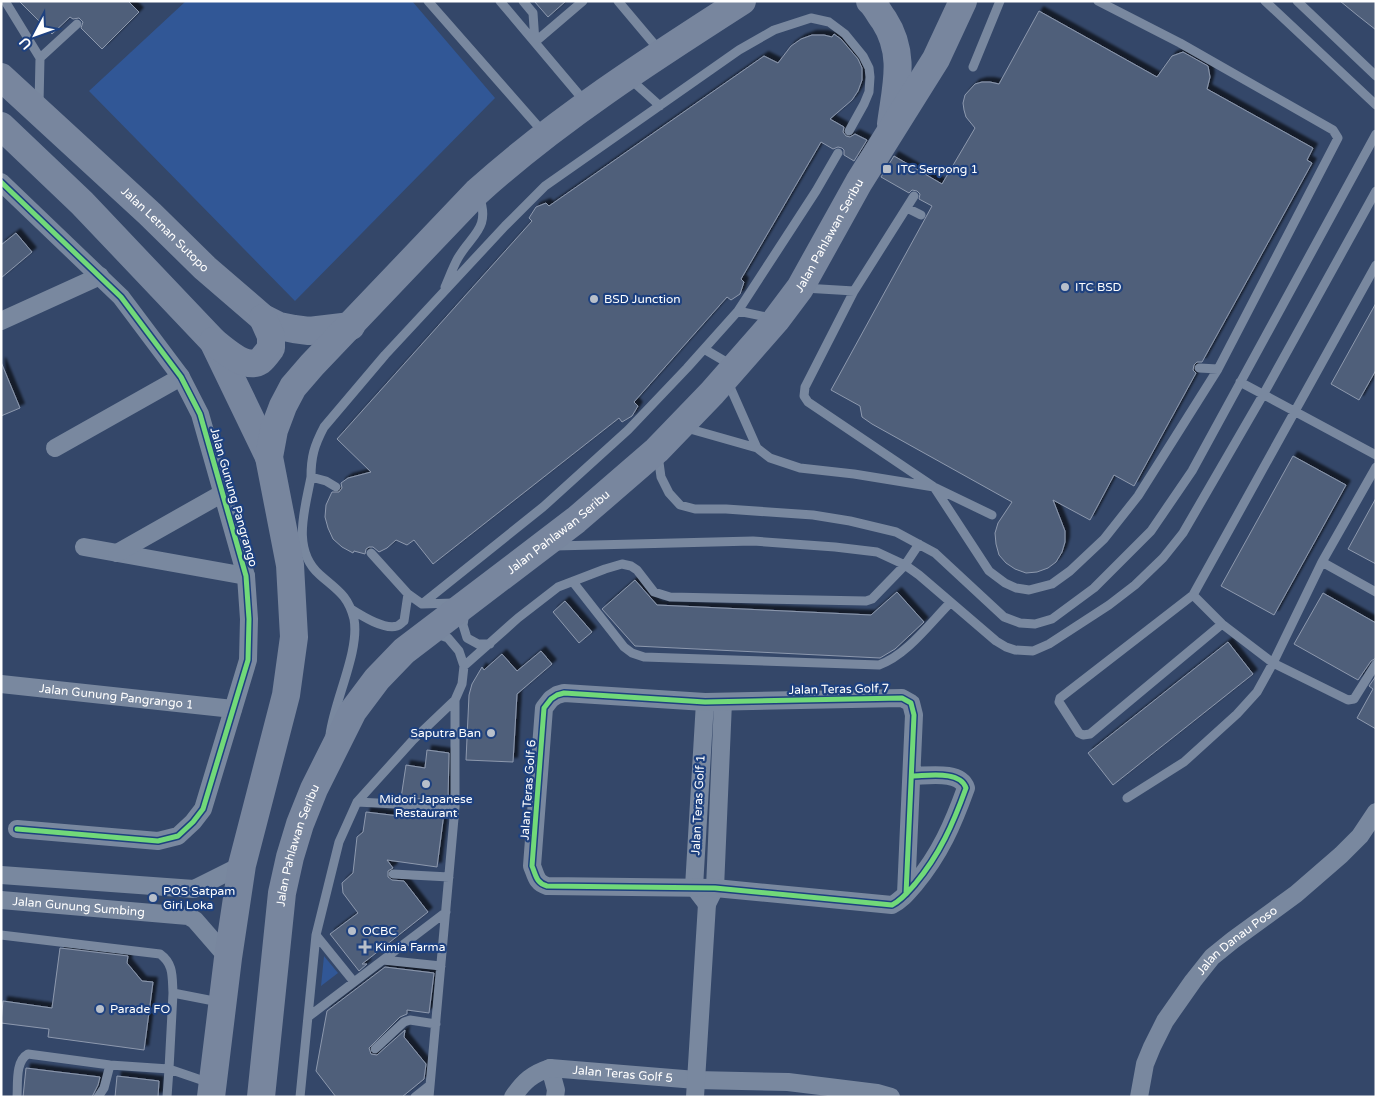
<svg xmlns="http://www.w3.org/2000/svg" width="1377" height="1098" viewBox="0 0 1377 1098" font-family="'Varela Round',sans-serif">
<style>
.green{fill:#315796}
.building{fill:#505f7a;stroke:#8d99ae;filter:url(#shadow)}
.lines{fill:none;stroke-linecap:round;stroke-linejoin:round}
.service{stroke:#79889f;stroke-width:9}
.minor{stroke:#79889f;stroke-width:18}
.primary{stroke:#78869e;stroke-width:28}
.cycleway-casing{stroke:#1e417f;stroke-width:8}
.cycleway{stroke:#71d979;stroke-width:5}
.poi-dot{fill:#b8bfca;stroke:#1e417f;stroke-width:2}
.labels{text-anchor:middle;stroke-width:4.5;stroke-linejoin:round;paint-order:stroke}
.poi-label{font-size:12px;fill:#fff;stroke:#1e417f;text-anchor:start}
.street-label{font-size:12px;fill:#fff;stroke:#1e417f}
</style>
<defs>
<filter id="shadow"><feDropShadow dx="4.5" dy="-4.5" stdDeviation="1" flood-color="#0009"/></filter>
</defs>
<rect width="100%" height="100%" fill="#344769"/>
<!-- green -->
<path class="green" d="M186 1H412L495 98 295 301 89 91Z
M324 956 338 973 321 986Z"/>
<!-- building -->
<path class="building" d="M19 1H128L139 12 102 49 81 28 83 22 79 18 73 19 70 17 52 34Z
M534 1H566L548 17Z
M1340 1H1376V30L1357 15Z
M1039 11 1157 77 1172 56 1183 52 1208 66 1210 77 1207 89 1313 148 1307 160 1312 163 1202 362H1197L1194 365 1193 370 1196 373 1134 486 1114 475 1090 520 1053 500 1065 531V542L1062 552 1056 562 1048 568 1037 572 1026 573 1015 569 1006 563 999 555 996 544 995 533 998 523 1012 502 872 424 862 417 860 406 831 390 932 206 919 199 920 194 917 191 912 190 909 193 881 177 894 156 942 184 975 128 966 117 964 110 963 103 965 95 975 84 982 82H990L999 84Z
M834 34 841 39 858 59 862 68V80L858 91 852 100 830 119 844 127 843 132 846 136 850 137 855 134 867 140 854 161 844 155V150L842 148 838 147 833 149 821 142 741 279 744 282 740 294 731 300 727 297 634 402 638 406 632 416 622 422 619 418 433 564 414 540 407 545 396 540 387 548 379 552 373 547H369L366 549 365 554 354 551 353 553 342 547 333 539 328 528 325 517 326 505 331 494 332 492H339L342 488 341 483 348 478 371 472 337 439 532 221 529 218 536 207 546 203 549 206 764 56 778 63 791 46 801 39 812 35H824L832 37Z
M16 233 32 252 1 278V245Z
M1376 303V370L1359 400 1331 384Z
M1 362 20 408 1 416Z
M1293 456 1346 485 1274 615 1221 586Z
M1376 498V564L1348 549Z
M635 580 657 605 871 615 897 592 924 622 895 649 880 658 635 646 602 609Z
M1323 593 1376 623V658L1371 661 1358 680 1294 644Z
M565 601 592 632 579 643 553 612Z
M1228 642 1253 674 1113 785 1088 753Z
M541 651 552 664 517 694 513 762 466 760 469 695 472 684 482 667 484 670 502 654 517 671Z
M1376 676V729L1357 718 1373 689 1369 686Z
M427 750 449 753 448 800 401 798 406 765 425 768Z
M400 810 444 813 437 867 387 860 393 868 388 871V877L392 880 404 881 428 912 362 964H367L359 971 330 934 358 913 343 893 342 883 353 873 357 837 363 832 366 812 399 816Z
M60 948 128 956 127 963 142 981 153 982 144 1050 48 1037 49 1029 1 1023 3 1001 52 1008Z
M385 967 434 973 429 1013 407 1010V1014L400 1017 369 1048 371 1054 377 1055 405 1030 404 1037 426 1064 424 1079 402 1097H336L316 1071 327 1011Z
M26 1068 58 1072 100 1077 98 1085 92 1097H23Z
M117 1076 159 1081 158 1097H115Z"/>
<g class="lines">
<!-- service -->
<path class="service" d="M5 1 40 58 39 104
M428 1 543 132
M500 1 586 103
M523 1 533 13 535 42
M618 1 660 51
M1265 1 1376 105
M1297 1 1376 76
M535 42 583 1
M40 58 77 24
M973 67 1000 1
M629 78 660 106
M914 196 854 291 805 387 804 396 808 402 934 487 992 515
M907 208 921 215
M445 287C449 278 453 267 458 258 472 234 491 228 479 196
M804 288 854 291
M738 311 771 318
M704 349 733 366
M1199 368 1218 369
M727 380 757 448 770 458 800 468 854 474 934 487 989 571 1005 583 1016 588 1029 590 1052 584 1070 571 1104 539 1138 496 1218 369 1338 138 1333 130 1180 43 1098 1
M1240 382 1376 455
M683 427 757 448
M658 455 661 477 669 493 680 505 695 509H726L813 515 850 521 896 532 935 553 1004 617 1020 623 1035 624 1052 619 1094 588 1151 531 1192 471 1376 134
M311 477C305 509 291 550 320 575 337 590 348 595 354 619 360 651 334 701 330 735
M336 487 326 481 311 477C311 457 314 446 324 427L385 355 505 226 545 186 739 50 774 30 811 18 829 22 845 34 863 56 869 68 870 77 869 92 864 104 849 131
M555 546 753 541 835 547 877 552 905 565 919 575 996 641 1006 647 1015 650 1033 651 1049 644 1109 605 1135 585 1163 558 1183 533 1263 395 1376 191
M371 553 408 594 422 604 543 507 628 430 687 368 738 311 816 191 838 153
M1322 562 1376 592
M573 582 624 647 632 653 644 657 879 665C907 655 930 623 950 603
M1193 595 1222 624 1273 663 1348 700 1354 699 1376 664
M422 604 454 603
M351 609C362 616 384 630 397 626 400 625 401 623 404 621L408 594
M465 612 463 625 467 638 478 644H490
M1222 624 1090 734 1083 735 1079 733 1059 702 1060 698 1193 595 1376 265
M464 666 518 618 558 587 605 569 622 564 631 566 637 570 654 592 670 597 866 601 872 599 905 565 919 544
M1127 798 1184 762 1237 714 1257 692 1273 663 1322 562 1376 467
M357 802 455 807
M393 874 449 877
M1 935 160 954C174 964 172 977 173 993
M316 935 354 982
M383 960 441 966
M308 1017 446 912
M375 1049 404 1022 410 1020 436 1024
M210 1083 169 1069 173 993 219 1002
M17 1097C18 1084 15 1061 28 1054L110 1065 169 1069 167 1097
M98 1097 104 1088 110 1065
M300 1097 316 935 339 842 357 802 413 740 455 700 462 684 464 666 459 651 448 638 434 633
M415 1097 430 1085
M429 1097 455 807V700"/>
<!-- minor -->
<g class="minor">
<path d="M1 182 121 297 181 377 200 414 246 576 249 619 248 660 203 809 193 822 178 836 158 841 17 829"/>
<path d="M1 321 100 276"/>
<path d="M55 448 181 377"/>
<path d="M84 547 246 576"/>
<path d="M117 553 223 493"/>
<path id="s1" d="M1 684 233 709"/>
<path d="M705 702 694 887 707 904 715 888 723 702"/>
<path d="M1 875 194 889 242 865"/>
<path d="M906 894 914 715 911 703 902 698 705 702 564 693 557 695 551 699 544 708 532 866C536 875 536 883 547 886L715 888 892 905C902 900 908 892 915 884 940 854 953 824 966 788 960 770 927 776 912 776"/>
<path id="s2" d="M1 900 188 916 195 920 228 958"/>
<path d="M550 1068 556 1090 555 1097"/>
<path id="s3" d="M513 1097C524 1081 532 1074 550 1068L696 1080 788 1082 877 1093 891 1097"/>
<path d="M695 1097 707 904"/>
<path id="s4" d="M1139 1097 1145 1064 1152 1047 1165 1021 1193 981 1212 957 1233 940 1296 894 1341 855 1360 836 1376 812"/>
</g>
<!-- primary -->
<g class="primary">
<path d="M870 1C876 6 879 14 884 20 906 54 896 86 891 124"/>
<path id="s5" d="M1 77 150 214 205 268 263 318 279 326 294 329 309 331 351 326"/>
<path d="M1 126 82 203 213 341 269 457"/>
<path d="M213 341C224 350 246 370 260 361 264 358 268 352 271 348V336L263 318"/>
<path d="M211 1097 228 958 242 865 286 695 294 637 290 565 269 457 274 430 283 406 293 387 312 365 477 192C558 119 650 60 742 1"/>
<path id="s6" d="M261 1097 282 893 290 857 300 824 314 789 353 711 377 679 404 651 576 520 657 450 712 393 776 320 800 288 859 182 936 59 963 1"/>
</g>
<!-- cycleway casing -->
<g class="cycleway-casing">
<path id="cycleway" d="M1 182 121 297 181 377 200 414 246 576 249 619 248 660 203 809 193 822 178 836 158 841 17 829
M906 894 914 715 911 703 902 698 705 702 564 693 557 695 551 699 544 708 532 866C536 875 536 883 547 886L715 888 892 905C902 900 908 892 915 884 940 854 953 824 966 788 960 770 927 776 912 776"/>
</g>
<!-- cycleway -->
<use href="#cycleway" class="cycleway"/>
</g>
<!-- markers -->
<g class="poi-dot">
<rect x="882" y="164" width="10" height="10" rx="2.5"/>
<circle cx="1065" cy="287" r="5"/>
<circle cx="594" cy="299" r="5"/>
<circle cx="491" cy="733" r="5"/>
<circle cx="426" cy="784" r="5"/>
<circle cx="153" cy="898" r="5"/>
<circle cx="352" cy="931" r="5"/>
<path d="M362.5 939.5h5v5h5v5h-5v5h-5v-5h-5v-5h5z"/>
<circle cx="100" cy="1009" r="5"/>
</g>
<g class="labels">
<!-- poi labels -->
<g class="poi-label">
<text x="897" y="173">ITC Serpong 1</text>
<text x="1075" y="291">ITC BSD</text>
<text x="604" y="303">BSD Junction</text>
<text x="481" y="737" text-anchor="end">Saputra Ban</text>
<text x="426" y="803" text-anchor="middle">Midori Japanese<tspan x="426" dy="14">Restaurant</tspan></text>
<text x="163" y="895">POS Satpam<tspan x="163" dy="14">Giri Loka</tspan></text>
<text x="362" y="935">OCBC</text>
<text x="375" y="951">Kimia Farma</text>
<text x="110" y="1013">Parade FO</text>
</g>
<!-- street labels -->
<g class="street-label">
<text dy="4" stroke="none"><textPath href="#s5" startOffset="224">Jalan Letnan Sutopo</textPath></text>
<text dy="4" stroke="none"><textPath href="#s6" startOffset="1080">Jalan Pahlawan Seribu</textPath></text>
<text transform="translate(234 497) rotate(74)" y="4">Jalan Gunung Pangrango</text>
<text dy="4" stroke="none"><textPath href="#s6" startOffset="675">Jalan Pahlawan Seribu</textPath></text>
<text transform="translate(839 689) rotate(-1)" y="4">Jalan Teras Golf 7</text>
<text dy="4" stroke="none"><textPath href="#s1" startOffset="116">Jalan Gunung Pangrango 1</textPath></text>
<text transform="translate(528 790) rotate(-86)" y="4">Jalan Teras Golf 6</text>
<text transform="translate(698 805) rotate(-87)" y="4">Jalan Teras Golf 1</text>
<text dy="4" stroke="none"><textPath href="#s6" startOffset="255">Jalan Pahlawan Seribu</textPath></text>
<text dy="4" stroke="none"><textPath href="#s2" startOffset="78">Jalan Gunung Sumbing</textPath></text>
<text dy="4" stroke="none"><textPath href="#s4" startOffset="190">Jalan Danau Poso</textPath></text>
<text dy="4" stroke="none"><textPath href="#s3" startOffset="121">Jalan Teras Golf 5</textPath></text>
</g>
</g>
<!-- border -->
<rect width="1377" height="1098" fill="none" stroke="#ffffff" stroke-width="5"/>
<!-- north arrow -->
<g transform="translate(35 35) rotate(229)" stroke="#1e417f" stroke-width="4" paint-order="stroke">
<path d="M0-4L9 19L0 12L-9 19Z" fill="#ffffff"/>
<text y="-8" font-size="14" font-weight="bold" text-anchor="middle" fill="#ffffff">U</text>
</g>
</svg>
